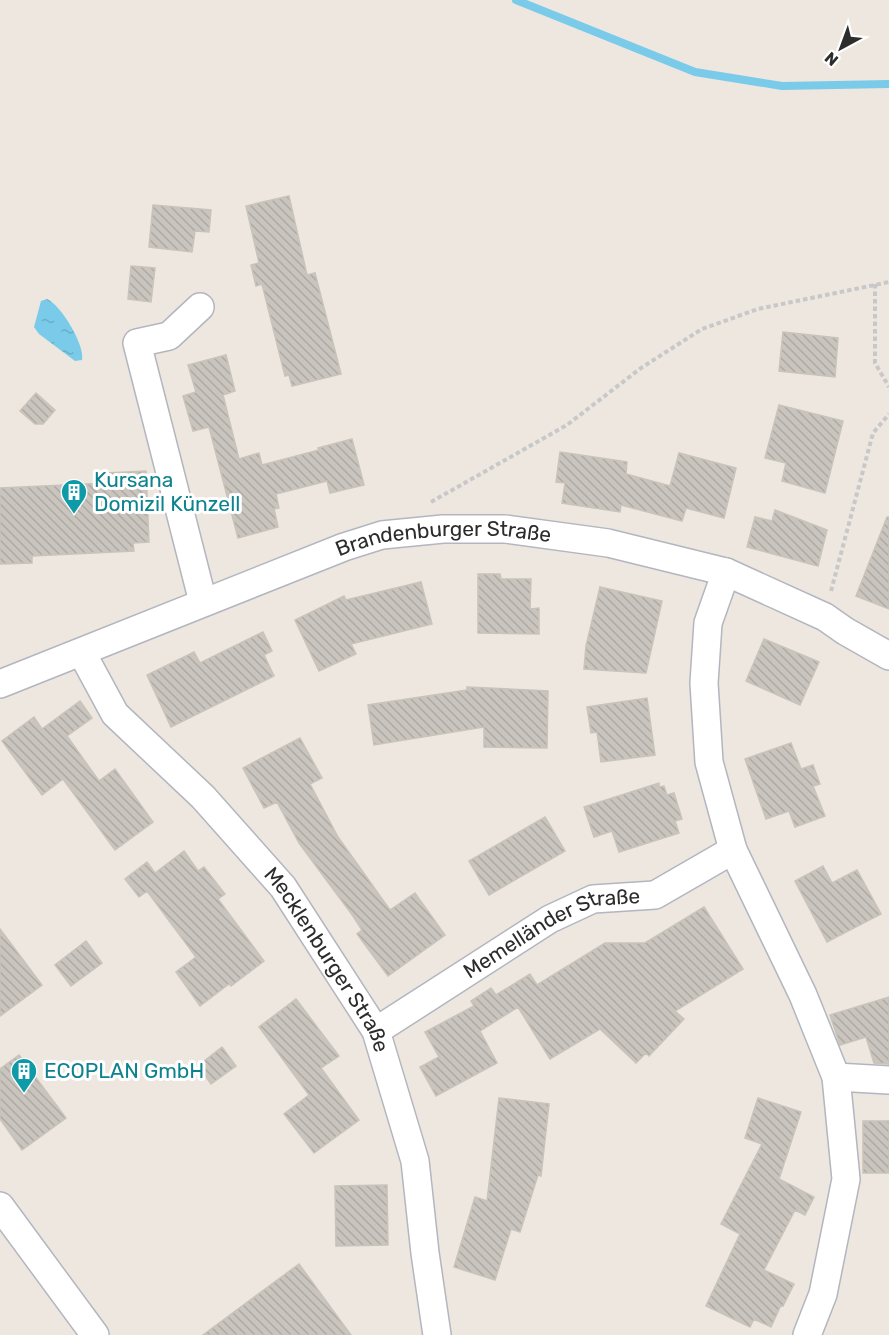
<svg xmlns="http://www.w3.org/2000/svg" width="889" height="1335" viewBox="0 0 889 1335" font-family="Rubik,sans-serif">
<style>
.water{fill:url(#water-ripples)}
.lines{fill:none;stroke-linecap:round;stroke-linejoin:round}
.stream{stroke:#79cbe9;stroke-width:8}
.building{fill:url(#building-back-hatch);stroke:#c9c3b9;stroke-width:1.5}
.minor-casing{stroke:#b3b6bf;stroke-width:30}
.path{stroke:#c8c8c8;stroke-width:4;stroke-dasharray:4.5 3;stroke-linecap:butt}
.minor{stroke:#fff;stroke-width:27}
.labels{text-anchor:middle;stroke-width:6;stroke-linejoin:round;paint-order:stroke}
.culture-label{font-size:21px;fill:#0d838f;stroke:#fff;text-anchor:start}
.street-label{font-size:21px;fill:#2c2c2c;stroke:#fff}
</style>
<defs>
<pattern id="water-ripples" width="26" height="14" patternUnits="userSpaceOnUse" patternTransform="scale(1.5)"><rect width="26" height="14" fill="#79cbe9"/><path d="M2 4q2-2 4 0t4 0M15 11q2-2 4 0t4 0" fill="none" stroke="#69aec8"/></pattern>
<pattern id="building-back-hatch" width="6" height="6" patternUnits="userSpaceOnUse" patternTransform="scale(1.5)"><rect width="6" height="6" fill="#c9c5be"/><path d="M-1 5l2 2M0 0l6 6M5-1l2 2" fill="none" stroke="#ada9a3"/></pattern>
</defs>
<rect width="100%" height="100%" fill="#ede7e0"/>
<!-- water -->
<path class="water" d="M47 299C61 305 85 345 82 360L75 361 39 334 34 327 41 301Z"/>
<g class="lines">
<!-- stream -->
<path class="stream" d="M516 0 695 72 782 86 889 84"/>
</g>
<!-- building -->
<path class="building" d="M289 196 307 275 315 273 341 374 292 386 289 375 285 376 262 284 256 286 251 265 259 263 246 206Z
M153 205 211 210 209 232 195 231 192 252 149 247Z
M131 266 155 268 151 302 128 299Z
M783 332 838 338 835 377 779 371Z
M226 355 235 391 223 395 239 459 259 453 262 465 319 450 318 448 352 439 364 485 330 493 327 481 276 494 279 508 274 509 278 527 238 538 209 427 193 431 183 396 196 392 188 365Z
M36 393 55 410 43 424H35L20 411Z
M779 405 843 421 825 493 782 481 786 463 765 458Z
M560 452 627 462 626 474 670 486 679 453 736 468 724 518 686 508 682 521 621 505 620 512 562 503 565 483 556 482Z
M146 471 149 542 133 543 134 551 32 556V563L0 564V488L108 483 107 473Z
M775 510 827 530 818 566 747 547 755 517 772 521Z
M887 517H889V609L856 596Z
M478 574H500L501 579H531L530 609 539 608V634L478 633Z
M421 582 432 624 351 644 356 654 319 671 295 620 344 596 346 600Z
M600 587 662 601 646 673 584 669 586 646Z
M263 632 272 651 264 655 274 676 171 727 147 675 194 652 200 663Z
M764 639 819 662 800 705 746 681Z
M467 687 548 691 547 748 484 747V727L374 745 368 705 467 690Z
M647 698 655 755 601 762 597 732 591 733 587 707Z
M80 701 92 718 67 736 99 781 115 769 153 822 115 850 63 779 42 795 2 741 34 717 42 729Z
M300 738 322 778 310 784 338 837 390 910 415 893 445 935 388 976 357 934 362 930 353 916 299 843 277 802 264 808 243 768Z
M791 743 801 769 813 765 820 784 813 786 825 816 795 827 789 811 766 819 745 759Z
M659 783V787L664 786 667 795 674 793 682 819 675 821 679 833 619 852 612 831 594 837 584 807Z
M545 817 565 851 489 895 469 861Z
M184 851 198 871 204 867 225 894 218 899 264 961 231 986 229 984 200 1006 176 972 196 957 147 891 139 897 125 879 147 862 155 873Z
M823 866 832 883 857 870 881 914 827 942 795 881Z
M704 907 743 969 675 1011 684 1019 649 1056 646 1053 636 1063 600 1029 550 1059 518 1007 480 1031 497 1063 436 1096 420 1067 439 1057 425 1032 474 1006 471 1001 491 988 496 995 530 974 537 985 605 943H645Z
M0 929 42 985 0 1016Z
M86 941 102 963 71 986 55 965Z
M889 997V1064L874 1063 866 1037 840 1045 830 1015Z
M296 999 339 1056 321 1068 359 1120 314 1153 284 1114 309 1095 259 1027Z
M222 1047 236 1066 211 1084 198 1066Z
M19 1055 66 1118 22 1150 0 1119V1069Z
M499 1098 549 1104 541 1176 538 1175 520 1232 511 1229 495 1280 454 1267 475 1197 487 1201Z
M758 1098 801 1112 779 1179 814 1197 805 1215 795 1210 764 1270 794 1284 783 1306 781 1305 771 1327 754 1319 750 1327 706 1306 740 1234 721 1224 762 1144 745 1138Z
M863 1121H889V1173H863Z
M387 1185 388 1245 336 1246 335 1186Z
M299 1264 351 1335H203Z"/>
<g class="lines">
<!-- minor casing -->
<g class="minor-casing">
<g id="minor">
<path d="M200 307 169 336 137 343 203 602"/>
<path d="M726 572 708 623 704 683 709 762 733 850 803 995 836 1077 846 1179 823 1294 807 1335"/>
<path id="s1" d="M82 653 115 714 203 797 283 887 376 1031 415 1161 425 1253 437 1335"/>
<path id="s2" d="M0 684 344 547 382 535 443 529H505L608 543 726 572 825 617 845 631 889 656"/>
<path id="s3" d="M376 1031 550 919 593 899 655 895 733 850"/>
<path d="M836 1077 889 1080"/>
<path d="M0 1206 95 1335"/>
</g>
</g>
<!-- path -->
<path class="path" d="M875 284V363L889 387
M431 502 567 425 641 368 702 329 758 309 889 282
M831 591 873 433 889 414"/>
<!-- minor -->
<use href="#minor" class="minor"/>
</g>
<!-- icons -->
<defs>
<g id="building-pin" transform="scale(1.35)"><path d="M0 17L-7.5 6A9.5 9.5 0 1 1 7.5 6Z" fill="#0f9aa8" stroke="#fff"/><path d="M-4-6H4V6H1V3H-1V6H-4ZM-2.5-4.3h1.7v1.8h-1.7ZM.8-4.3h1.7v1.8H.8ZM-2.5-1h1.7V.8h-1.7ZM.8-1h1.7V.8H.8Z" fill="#fff"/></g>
</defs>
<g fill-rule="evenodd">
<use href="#building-pin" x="74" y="492"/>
<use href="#building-pin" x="24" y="1071"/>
</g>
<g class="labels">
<!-- culture labels -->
<g class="culture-label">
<text x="94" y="487">Kursana<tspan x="94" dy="24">Domizil Künzell</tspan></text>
<text x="44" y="1078">ECOPLAN GmbH</text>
</g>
<!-- street labels -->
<g class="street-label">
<text dy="7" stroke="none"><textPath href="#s2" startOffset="471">Brandenburger Straße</textPath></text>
<text dy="7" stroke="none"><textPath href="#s3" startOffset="204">Memelländer Straße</textPath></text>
<text dy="7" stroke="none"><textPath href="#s1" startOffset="396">Mecklenburger Straße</textPath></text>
</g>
</g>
<!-- north arrow -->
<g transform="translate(841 48) rotate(221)" stroke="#ffffff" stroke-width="4.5" paint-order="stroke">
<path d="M0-4.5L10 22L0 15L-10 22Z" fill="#2c2c2c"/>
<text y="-9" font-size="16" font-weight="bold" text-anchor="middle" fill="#2c2c2c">N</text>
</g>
</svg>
